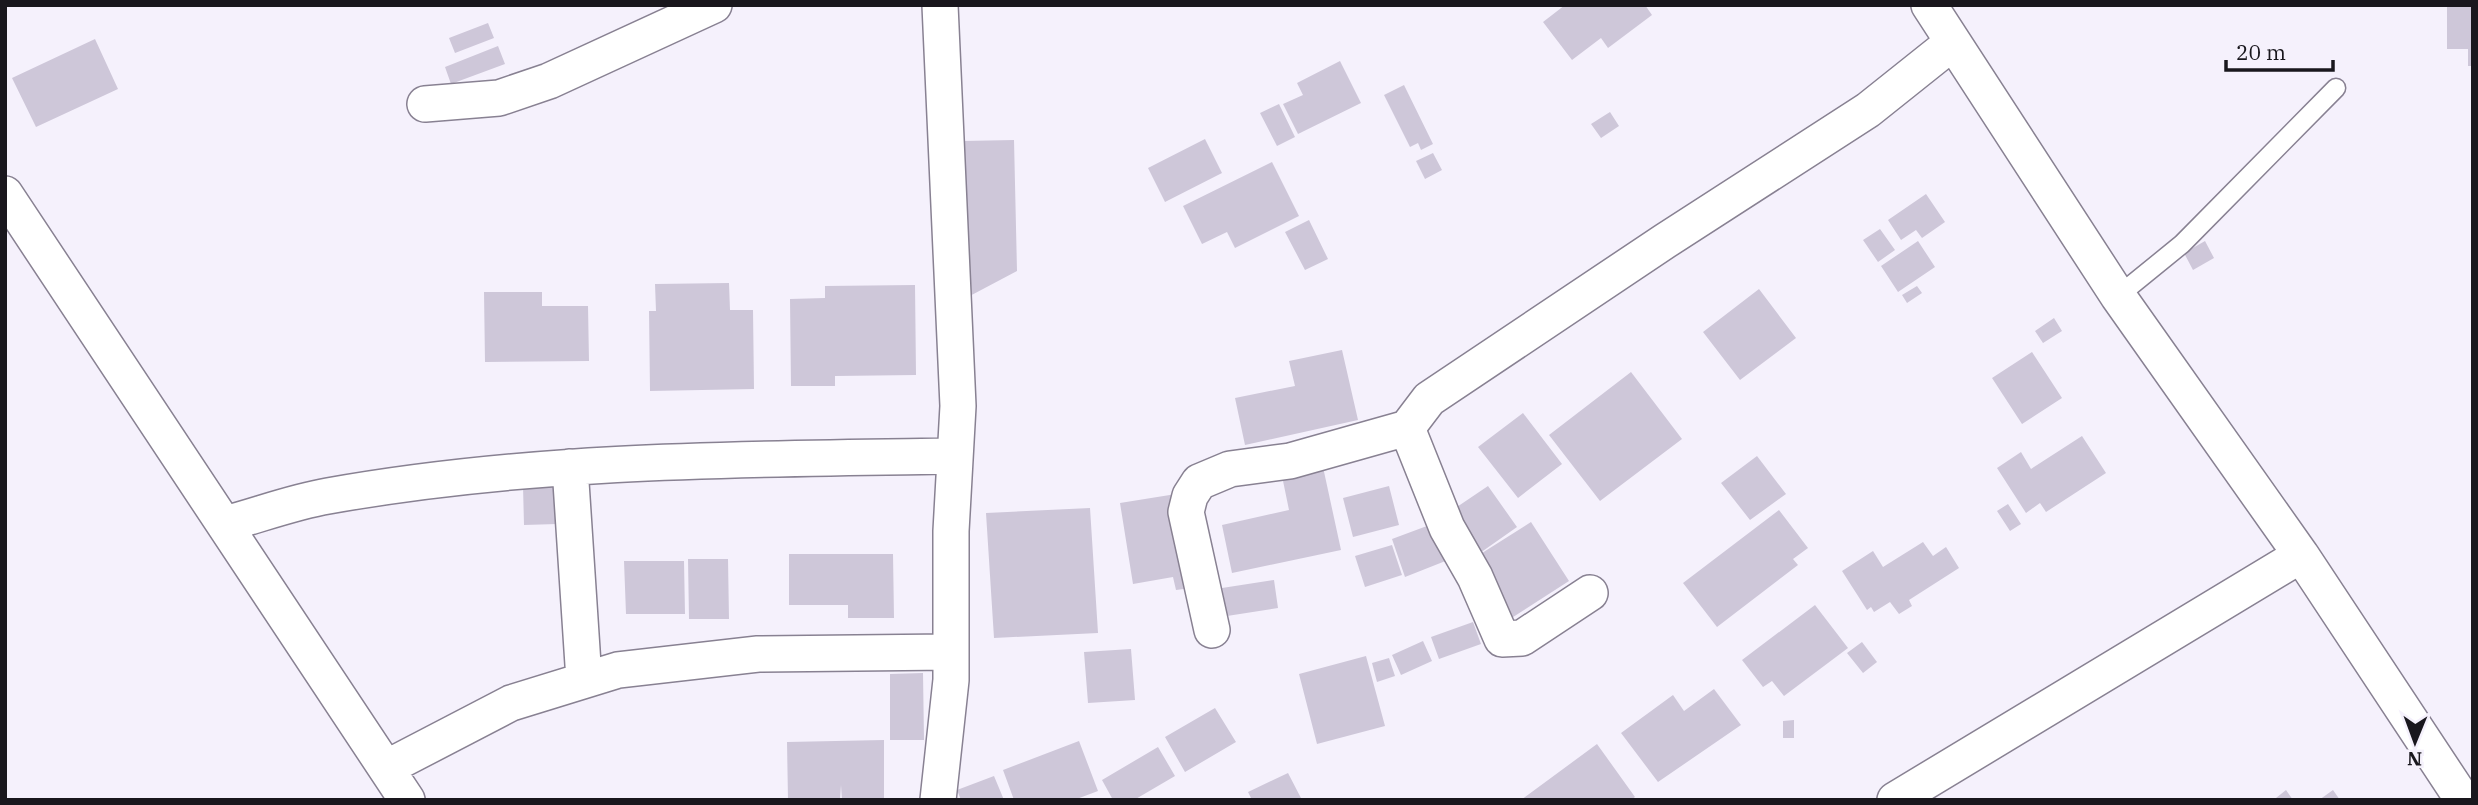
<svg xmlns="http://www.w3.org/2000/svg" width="2478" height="805" viewBox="0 0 2478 805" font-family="'IBM Plex Serif',serif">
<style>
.building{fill:#cec7d9}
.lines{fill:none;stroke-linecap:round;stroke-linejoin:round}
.lane-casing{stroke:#888192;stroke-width:21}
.street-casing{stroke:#888192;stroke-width:38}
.lane{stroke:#fff;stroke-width:18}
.street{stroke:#fff;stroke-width:35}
</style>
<rect width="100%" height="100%" fill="#f5f1fc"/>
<!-- building -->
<path class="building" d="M1565 5H1645L1652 15 1608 48 1601 38 1572 60 1543 22Z
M2447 5H2473V66H2468V49H2447Z
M488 23 494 38 455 53 449 38Z
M95 39 118 89 36 127 12 78Z
M498 46 505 64 451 84 445 67Z
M1340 61 1361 103 1298 134 1283 104 1303 95 1297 83Z
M1404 85 1433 144 1421 150 1418 143 1410 147 1384 95Z
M1279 104 1295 137 1277 146 1260 113Z
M1610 112 1619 126 1601 138 1591 124Z
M1205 139 1222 173 1165 202 1148 168Z
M1014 140 1017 271 966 298 963 141Z
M1433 153 1442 170 1425 179 1416 161Z
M1272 162 1299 216 1235 248 1227 232 1202 244 1183 206Z
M1926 194 1945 222 1922 238 1916 230 1901 240 1888 220Z
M1309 220 1328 259 1305 270 1285 232Z
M1880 229 1895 250 1878 262 1863 240Z
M1918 241 1935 267 1898 292 1881 266Z
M2205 241 2214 258 2193 270 2184 253Z
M729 283 730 310H753L754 389 650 391 649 311H656L655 284Z
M915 285 916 375 835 376V386H791L790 299 825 298V286Z
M1917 286 1922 293 1907 303 1902 295Z
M1759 289 1796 338 1740 380 1703 332Z
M484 292H542V306H588L589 361 485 362Z
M2054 318 2062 331 2043 343 2035 331Z
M1342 350 1358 420 1245 445 1235 398 1295 386 1289 361Z
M2032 352 2062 398 2022 424 1992 378Z
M1631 372 1682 439 1600 501 1549 435Z
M1523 413 1562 464 1518 498 1478 447Z
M2082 436 2106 473 2046 512 2040 503 2026 513 1997 468 2021 452 2031 469Z
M1757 456 1786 494 1750 520 1721 483Z
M1323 467 1341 550 1232 573 1222 525 1289 510 1282 476Z
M523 486H557V524L524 525Z
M1389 486 1399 525 1353 537 1343 498Z
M1488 486 1517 527 1480 553 1451 511Z
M1176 494 1191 588 1176 590 1173 577 1133 584 1120 503Z
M2008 504 2021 524 2010 531 1997 511Z
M1090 508 1098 633 994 638 986 513Z
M1779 510 1808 548 1793 559 1798 565 1717 627 1683 583Z
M1531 522 1569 581 1510 619 1471 560Z
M1435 523 1448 560 1405 577 1392 539Z
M1923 542 1933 556 1946 547 1959 568 1909 600 1912 606 1899 614 1890 602 1874 612 1871 607 1867 610 1842 571 1873 551 1883 567Z
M1392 545 1402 575 1365 587 1355 556Z
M789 554H893L894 618H848V605H789Z
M688 559H728L729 619H689Z
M624 561H684L685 614H626Z
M1274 580 1278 608 1227 616 1222 588Z
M1815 605 1848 648 1784 696 1772 681 1763 687 1742 660Z
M1473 622 1481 644 1439 659 1431 637Z
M1423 641 1432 661 1401 675 1392 655Z
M1862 642 1877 662 1863 673 1847 653Z
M1131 649 1135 700 1088 703 1084 652Z
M1366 656 1385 726 1317 744 1299 674Z
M1389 658 1395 676 1377 682 1372 663Z
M923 673 924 740H890V674Z
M1714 689 1741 725 1658 782 1621 733 1673 695 1684 711Z
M1215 708 1236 742 1185 772 1165 737Z
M1794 720V738H1783V721Z
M884 740V800H842L841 785 840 800H788L787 742Z
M1079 741 1098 791 1074 800H1014L1003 770Z
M1597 744 1635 797 1631 800H1521Z
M1158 747 1175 776 1134 800H1113L1102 780Z
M1288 773 1302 800H1252L1248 792Z
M994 776 1004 800H961L957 790Z
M2286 790 2293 800H2277L2276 798Z
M2333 790 2340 800H2319Z"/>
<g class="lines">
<!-- lane casing -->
<g class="lane-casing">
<path id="lane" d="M2118 296 2182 244 2336 88"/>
</g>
<!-- street casing -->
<g class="street-casing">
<path id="street" d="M1929 5 2118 296 2301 555 2463 800
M425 104 499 98 549 81 714 5
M5 194 407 800
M1407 428 1447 528 1475 577 1502 639 1522 638 1590 593
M570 467 584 680
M225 524C259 515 293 502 328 496 535 459 744 459 954 456
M1212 630 1186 512 1190 496 1199 482 1230 469 1290 461 1407 428 1429 399 1665 241 1868 110 1952 43
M386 768 511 703 618 670 758 654 950 652
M938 800 951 680V531L958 406 940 5
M1895 800 2301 555"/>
</g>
<!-- lane -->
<use href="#lane" class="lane"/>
<!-- street -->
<use href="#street" class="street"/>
</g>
<!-- border -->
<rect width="2478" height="805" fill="none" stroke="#19171d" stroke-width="14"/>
<!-- north arrow -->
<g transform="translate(2415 742) rotate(181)" stroke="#f5f1fc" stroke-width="5" paint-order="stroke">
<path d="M0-5L12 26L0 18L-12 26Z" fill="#19171d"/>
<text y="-10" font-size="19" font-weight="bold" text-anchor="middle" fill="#19171d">N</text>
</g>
<!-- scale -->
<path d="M2226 60v10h107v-10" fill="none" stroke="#19171d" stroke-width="3.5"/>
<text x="2236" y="60" font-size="21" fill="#19171d" stroke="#f5f1fc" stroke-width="5" paint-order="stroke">20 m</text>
</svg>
